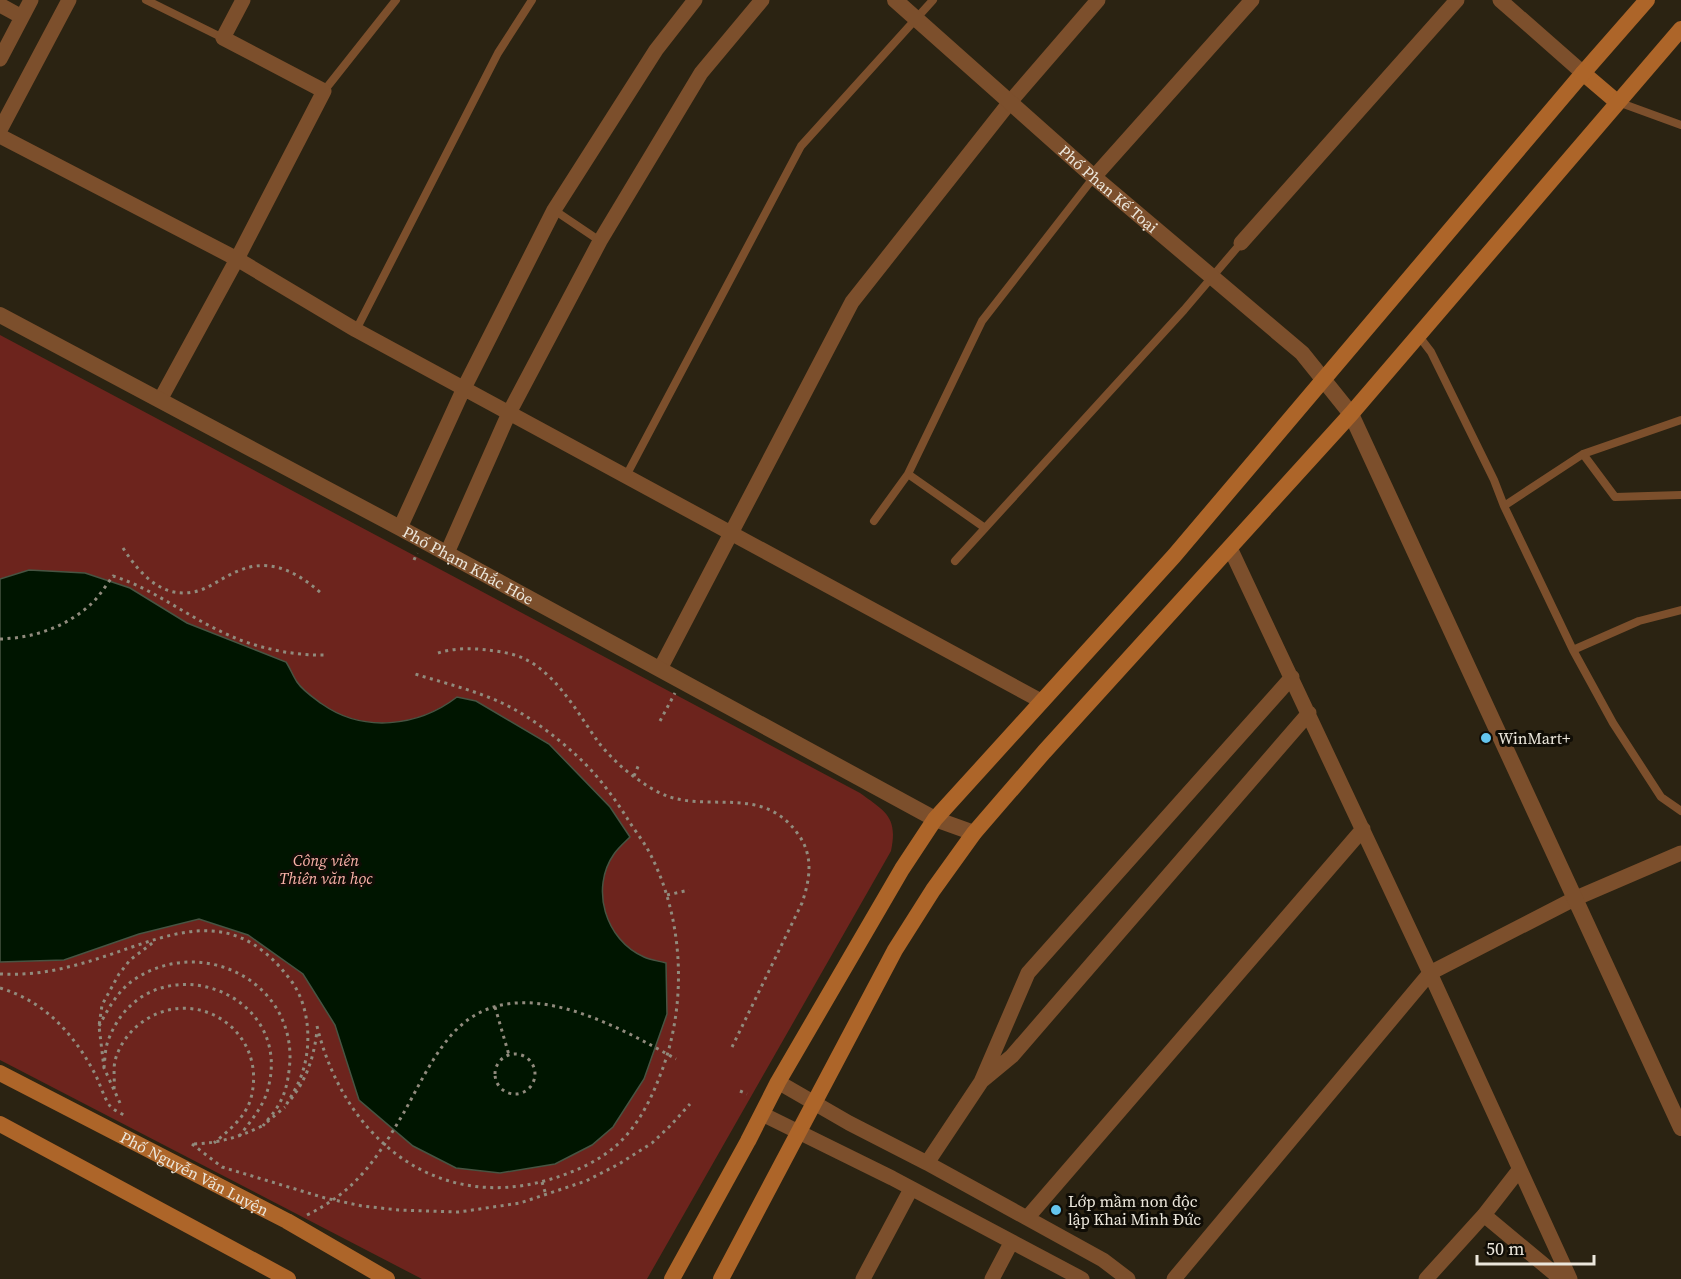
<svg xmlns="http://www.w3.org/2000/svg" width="1681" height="1279" viewBox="0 0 1681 1279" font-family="'Source Serif 4',serif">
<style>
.green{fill:#6d241d}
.water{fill:#001500;stroke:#475442;stroke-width:1.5}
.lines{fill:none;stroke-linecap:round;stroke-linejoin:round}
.path{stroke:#918b7d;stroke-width:3;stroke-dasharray:3 4.5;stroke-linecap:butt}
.service{stroke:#7c4f2c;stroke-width:8}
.minor{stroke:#7c4f2c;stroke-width:15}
.tertiary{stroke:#7c4f2c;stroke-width:16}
.secondary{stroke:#ad6529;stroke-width:16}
.poi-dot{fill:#64c5ee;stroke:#100d06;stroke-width:2}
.labels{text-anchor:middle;stroke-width:6;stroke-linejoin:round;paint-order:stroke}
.street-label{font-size:16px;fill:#ece7dc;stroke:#100d06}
.poi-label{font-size:16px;fill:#ece7dc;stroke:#100d06;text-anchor:start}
.park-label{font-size:16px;font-style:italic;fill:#fab2a8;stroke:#100d06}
</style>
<rect width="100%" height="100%" fill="#2b2312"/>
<!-- green -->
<path class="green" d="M0 335 860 793C886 812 898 817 891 851L647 1279H422L0 1060Z"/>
<!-- water -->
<path class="water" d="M29 570 85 573 130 588 187 623 286 662C290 668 293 676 297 682 303 691 314 698 322 704 363 733 418 727 457 697L476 701 549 744 610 807 630 837C625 842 618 848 614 854 590 888 605 940 644 957 650 960 659 961 666 963L667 1014 644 1079 613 1127 592 1145 555 1164 500 1173 456 1168 413 1146 359 1100 335 1025 303 974 248 935 199 919 139 934 64 960 0 962V579Z"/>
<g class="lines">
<!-- path -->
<path class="path" d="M123 548C141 576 165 602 201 590 214 585 225 576 238 571 270 557 297 572 321 593
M414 560 417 553
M0 639C33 638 64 628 90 605 99 597 106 585 113 576 151 588 181 612 216 629 250 647 290 656 328 655
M438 653C453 648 472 648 488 650 495 651 503 652 511 654 552 664 576 711 599 743 611 758 626 772 643 783 650 788 659 793 667 796 712 812 763 785 798 834 814 856 810 879 802 903L732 1047
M660 721 675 693
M634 776 639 764
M667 895 689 890
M0 974C22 975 46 973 68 967 154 947 224 889 292 982 311 1009 312 1050 300 1079 296 1089 290 1098 285 1107
M0 988C44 1001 73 1033 94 1072 100 1083 103 1096 110 1106 113 1110 121 1113 125 1116
M495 1007 509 1055
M99 1026C108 1009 118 990 135 979 200 936 292 979 290 1060 289 1074 287 1091 279 1104 275 1112 268 1119 263 1126
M317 1026C343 1135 433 1213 548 1180 575 1172 603 1160 623 1139 641 1120 652 1097 661 1073 688 1003 684 915 647 848 641 838 633 828 627 818 613 796 596 773 576 755 555 736 528 715 502 703 474 690 444 683 415 674
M495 1074a20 20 0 1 1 40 0a20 20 0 1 1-40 0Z
M104 1068C105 1059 105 1049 108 1041 145 938 299 988 267 1092 262 1109 248 1124 238 1138
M114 1089C115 1080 113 1070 115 1061 118 1048 127 1035 136 1027 190 980 269 1028 251 1098 246 1117 228 1131 214 1143
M740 1091 747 1094
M291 1099C307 1079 314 1056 317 1031
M120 1103 104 1068 99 1026 102 1005 119 974 130 960 155 941
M267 1122 285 1107
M192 1144 222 1167 325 1198 362 1206 399 1210 459 1212 520 1203 586 1181 619 1164 652 1143 670 1126 690 1104
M194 1144C220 1143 239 1137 262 1126
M542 1182 546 1195
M307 1215C356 1191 376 1160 403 1114 419 1086 434 1052 457 1029 518 969 617 1026 676 1059"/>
<!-- service -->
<path class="service" d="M146 0 223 38
M324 91 396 0
M1618 102 1681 125
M554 210 600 241
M356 330 498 53 532 0
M1418 335 1431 352 1494 480 1504 506
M1681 420 1583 454 1504 506 1573 650 1613 723 1661 797 1681 811
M1583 454 1615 497 1681 495
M908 474 982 321 1094 177
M626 476 801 146 933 0
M874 521 908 474 985 528
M955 561 1184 310 1241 243
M1573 650 1639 621 1681 610"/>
<!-- minor -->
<path class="minor" d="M1500 0 1583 73
M0 5 22 17
M0 59 31 0
M0 130 69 0
M0 136 237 259 356 330 1041 701
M1094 177 1252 0
M1241 243 1457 0
M160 400 237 259 324 91 223 38 243 0
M400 528 464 388 554 210 656 50 695 0
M447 553 509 413 600 241 701 73 762 0
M660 669 852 302 1010 102 1098 0
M983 1080 1012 1056 1309 713
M778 1082 849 1123 927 1163 1103 1260 1128 1279
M762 1114 892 1178 1082 1279
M927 1163 981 1082 1028 973 1292 677
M1484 1215 1561 1279
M1027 1218 1363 829
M863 1279 911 1189
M992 1279 1011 1243
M1174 1279 1430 973 1230 548
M1426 1279 1484 1215 1519 1170
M1570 1279 1430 973 1574 899 1681 853"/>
<!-- tertiary -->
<g class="tertiary">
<path id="s1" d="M895 0 1094 177 1302 353 1351 414 1681 1128"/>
<path id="s2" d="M0 315 400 528 935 819 974 833"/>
</g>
<!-- secondary -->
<g class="secondary">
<path d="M1583 73 1617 102"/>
<path id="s3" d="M0 1073 287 1221 387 1279"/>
<path d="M0 1124 288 1279"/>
<path d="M672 1279 748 1141 778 1082 902 869 935 819 1174 556 1583 73 1647 0"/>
<path d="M721 1279 895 950 933 890 974 833 1044 752 1351 414 1681 29"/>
</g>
</g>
<!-- markers -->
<g class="poi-dot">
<circle cx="1486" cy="738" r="6"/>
<circle cx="1056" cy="1210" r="6"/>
</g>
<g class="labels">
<!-- street labels -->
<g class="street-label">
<text dy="6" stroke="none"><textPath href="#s1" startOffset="285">Phố Phan Kế Toại</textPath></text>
<text dy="6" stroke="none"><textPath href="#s2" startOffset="531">Phố Phạm Khắc Hòe</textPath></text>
<text dy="6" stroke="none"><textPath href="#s3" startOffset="219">Phố Nguyễn Văn Luyện</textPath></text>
</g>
<!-- poi labels -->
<g class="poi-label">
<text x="1498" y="744">WinMart+</text>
<text x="1068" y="1207">Lớp mầm non độc<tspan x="1068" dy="18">lập Khai Minh Đức</tspan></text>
</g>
<!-- park labels -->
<g class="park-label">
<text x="326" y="866">Công viên<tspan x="326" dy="18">Thiên văn học</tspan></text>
</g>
</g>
<!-- scale -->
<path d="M1477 1255v9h117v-9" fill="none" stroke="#ece7dc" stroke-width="3"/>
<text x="1486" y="1255" font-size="18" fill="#ece7dc" stroke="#100d06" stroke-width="4.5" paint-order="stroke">50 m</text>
</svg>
